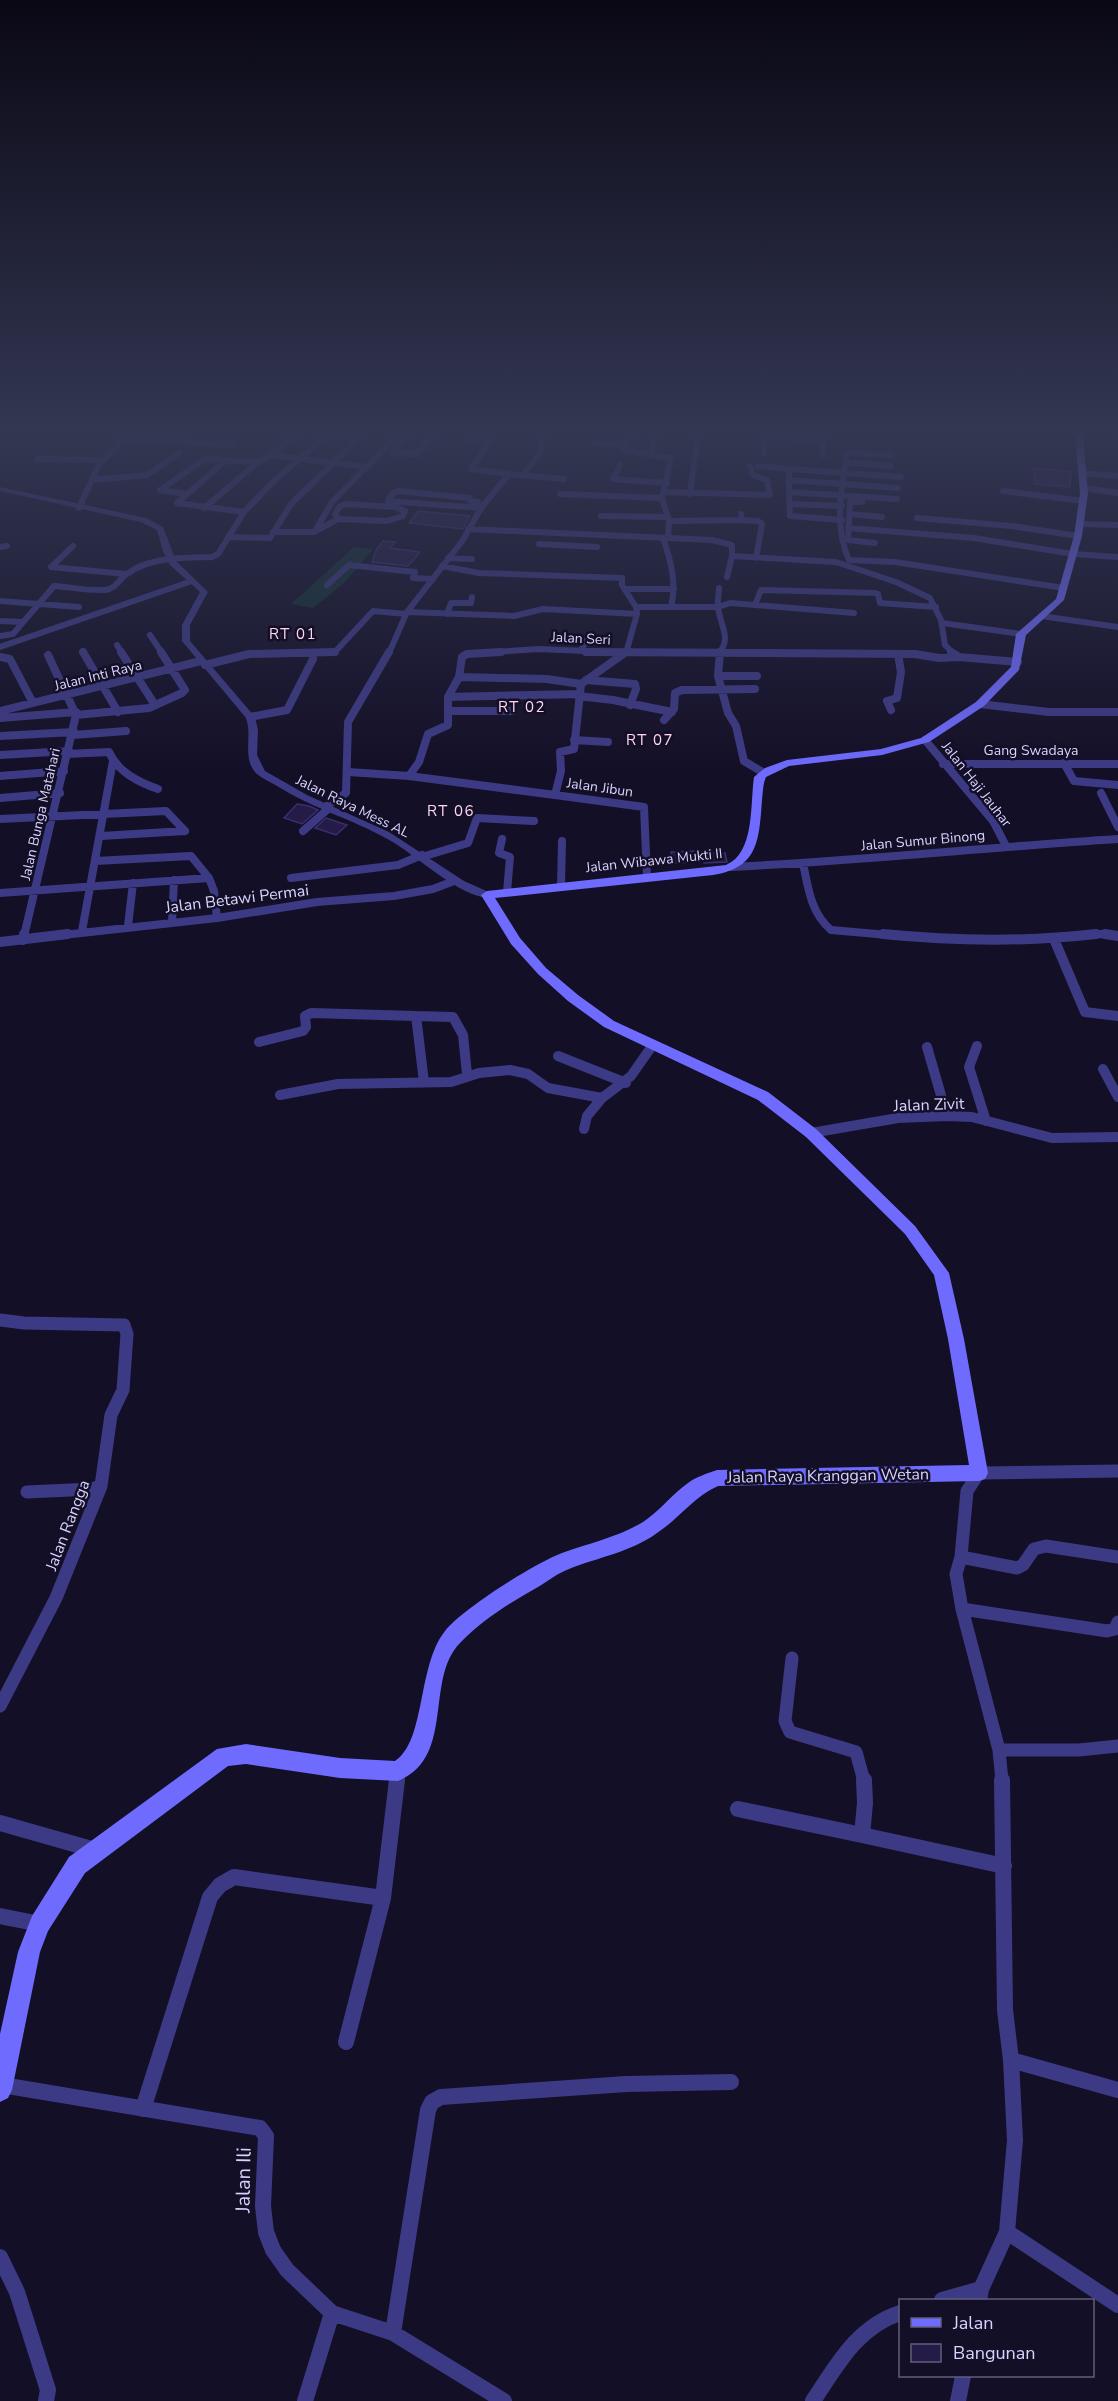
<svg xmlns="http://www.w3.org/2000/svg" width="1118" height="2401" viewBox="0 0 1118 2401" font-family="'Nunito Sans',sans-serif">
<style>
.green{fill:#12302f}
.building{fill:#241b47;stroke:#3b2d73;stroke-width:1.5}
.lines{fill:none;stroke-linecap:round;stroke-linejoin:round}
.minor-far4{stroke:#3d3a85;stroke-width:6}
.minor-far3{stroke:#3d3a85;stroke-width:8}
.minor-far2{stroke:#3d3a85;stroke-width:10}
.minor-far1{stroke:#3d3a85;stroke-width:13}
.minor{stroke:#3d3a85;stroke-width:16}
.tertiary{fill:#3d3a85;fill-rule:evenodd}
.secondary{fill:#6f6bff;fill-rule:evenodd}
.labels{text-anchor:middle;stroke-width:5;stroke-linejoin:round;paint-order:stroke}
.far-street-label{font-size:14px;fill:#d9d4ff;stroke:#130f26}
.far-neighbourhood-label{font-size:15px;letter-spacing:1.5px;fill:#ffd6f0;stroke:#130f26}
.street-label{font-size:16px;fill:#d9d4ff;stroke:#130f26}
.near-street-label{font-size:20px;fill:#d9d4ff;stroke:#130f26}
</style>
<rect width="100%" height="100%" fill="#130f26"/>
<!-- green -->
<path class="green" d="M354 547 373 549 344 583 313 608 291 604Z"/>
<!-- building -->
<path class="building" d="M1034 468 1071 472 1070 487 1034 484Z
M418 511 470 516 463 529 409 523Z
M383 541 395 542 390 548 420 552 408 566 372 562 376 550Z
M297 804 309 806 318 810 302 824 284 818Z
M326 818 347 825 336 835 315 828Z
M694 851 696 862 673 863 671 852Z
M702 853H725L727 862 704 863Z"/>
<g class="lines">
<!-- minor-far4 -->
<path class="minor-far4" d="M408 435 392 453 416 454 435 435
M631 435 623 447 624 450 671 458 662 498 669 521 668 538
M763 435 764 453
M774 435 822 442
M469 438 491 440 471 469 509 474
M123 439 232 445
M593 443 625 445
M652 451 655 435
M271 455 366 467
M823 455 822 442 827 435
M892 455 847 453C841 487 834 528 849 560L895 562 1064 588
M37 459 102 460
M224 462 177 503 244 512
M845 462 891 466
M620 465 613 479 667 483
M758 466 789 469
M1082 473 1118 476
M523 475 540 453 542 435
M92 480 147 475 179 453
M788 480 898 488
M1084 488 1118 493
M1003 491 1084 501
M664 492 770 495 767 480 753 475 750 466
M789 492V469L901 477
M186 494 160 490 205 459 258 462
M560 494 662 498
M690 494 698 435
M478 502 470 501V498L398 491 393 493 388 501 481 508
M862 502H850L848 540 875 543
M346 504 395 507 405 511 403 516 387 521 338 519 335 514 340 506Z
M789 504 842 506
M79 508 98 466 123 439 122 435
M204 508 258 462 271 455 296 435
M741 514 742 520 758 521 762 524 756 558
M850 514 882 517
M601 516 668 517
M917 518 1012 526 1078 536
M842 520 790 516 789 492 897 499
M669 521 742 520
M1081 524 1118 525
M848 528 974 538 1073 554 1118 557
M468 529 712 540 732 545V556L836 562 896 582 930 598 941 620 945 645 953 653
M315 531 332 502 398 435
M273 532H314L338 519
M228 537 270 538 291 504 361 436
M663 538C671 561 677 583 671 607
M539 544 597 547
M73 546 51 567 126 574
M0 547 7 546
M448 558 472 559
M442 566 479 573 622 578V585L636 607
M727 577 732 556
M327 585 349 565 415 572 413 578 433 579
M625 589H674
M0 601 79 607
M755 605 854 613
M407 612 514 616 543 609 637 614
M447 614 451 603H471L472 597
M1041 616 1118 627
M0 621 22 622
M942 623 1021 634
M150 635 162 653
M0 636 13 634 54 586C70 587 89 591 105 590 116 589 119 579 127 574 151 556 184 558 212 557L218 554 244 512 272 483 324 437 333 435 359 438
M117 645 122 653
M0 647 192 581
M581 650 590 635
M83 651 84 653
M328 653H334L373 611 406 614
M389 653 407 612 463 540 481 508 509 474 564 479
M480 653 538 649 634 653
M626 653 637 614 636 607H718L730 603 755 605 761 590 875 593 878 594 880 603 936 607
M719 653C732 638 720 625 718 607 717 601 719 594 719 588"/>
<!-- minor-far3 -->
<path class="minor-far3" d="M83 652 118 712
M121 652 155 705
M586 652 915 654 939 658 959 657
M626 652 581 684 574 749 560 752 561 771 555 795 644 807 647 877
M720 652 718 676 728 713 736 726 744 761 764 773
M951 652 959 657 1018 662
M0 657 10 659 33 703
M205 665 249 654 335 652
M718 676H757
M459 677 547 679 581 684
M586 680 635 684 636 689 630 705
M578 696 613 700 672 712
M448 697 579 694
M980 704 1049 712H1118
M891 710 887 701 897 698 901 672 898 654
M0 711 201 661
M449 711H513
M76 715 149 708 182 693 185 690 161 652
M250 717 287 710 313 659
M0 718 76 712
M664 720 674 709 675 693 682 690 755 689
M73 735 126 731
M0 736 74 732
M574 740 608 742
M925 740 993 821 1006 846
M67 754 109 752C118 772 138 782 158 789
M0 755 69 751
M1064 763 1074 781 1118 785
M943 764H1118
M348 772 409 776 555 795
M0 776 64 771
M409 776 419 762 428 734 448 725V697L459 677 462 657 467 654 501 652
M1101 793 1118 827
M0 798 60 793
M325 807 346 793 348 722 389 652
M0 819 166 811 185 831
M303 831 328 809
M101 836 185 831
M502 839 499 853 510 857 507 892
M425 856 468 843 477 818 534 821
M803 863C808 888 811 913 831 930L900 936
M731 867C860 861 989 847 1118 839
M209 878 214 891 217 918
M291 878 398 865 422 855
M561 886 562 841
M0 893 209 878 191 856 95 861
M172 922 174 880
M128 926 133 883
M82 931 113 761
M24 936 76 715 48 655
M54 936 217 918 317 902 394 896 433 889 454 881
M1082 936 1101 934 1118 936"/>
<!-- minor-far2 -->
<path class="minor-far2" d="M883 934C953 941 1026 942 1096 934
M1105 934 1118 936
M1054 939 1085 1012 1118 1016
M23 940 24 934
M0 942 68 934
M259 1042 303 1031 306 1027 305 1016 311 1013 416 1016
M977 1046 969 1067 986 1121
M927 1047 947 1116
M558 1056 626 1083
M1103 1069 1118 1097
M424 1082 416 1016 453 1017 463 1035 467 1074
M280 1095 338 1084 451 1082 479 1073 510 1070 528 1074 548 1088 602 1098 631 1076 652 1046
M584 1129 587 1116 602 1098
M811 1133 898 1118 947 1116 972 1117 1052 1138 1118 1137"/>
<!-- minor-far1 -->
<path class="minor-far1" d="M0 1320 24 1323 124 1325 127 1334 123 1390 111 1415 101 1486 56 1598 0 1706
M27 1492 92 1489 101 1486
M961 1557 1017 1568 1023 1565 1034 1549 1046 1546 1118 1557
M962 1609 1107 1631 1115 1629 1118 1622
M792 1658 785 1721 790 1732 856 1752 864 1781
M999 1750H1079L1118 1746
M397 1781 398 1771
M1002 1781 999 1750 962 1609 956 1574 961 1557 967 1491 979 1473 1118 1471"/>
<!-- minor -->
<path class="minor" d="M864 1780 865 1803 862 1835 1004 1866
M738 1809 862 1835
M0 1823 95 1850
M0 1916 40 1924
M346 2042 383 1898 397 1780
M1011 2060 1118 2090
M2 2085 260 2128 266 2136 263 2206 266 2232 273 2250 287 2270 332 2313 393 2333 504 2401
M143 2109 210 1897 220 1885 234 1877 383 1898
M1007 2232 1118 2305
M0 2257 17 2292 48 2390 46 2401
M942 2300 981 2289
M979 2300 981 2289 1007 2232 1015 2140 1011 2060 1005 2010 1002 1780
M393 2333 428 2110 432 2102 441 2097 626 2084 731 2082
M305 2401 332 2313
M813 2401C837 2365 857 2327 900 2313
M958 2401 963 2376"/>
<!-- tertiary -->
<path class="tertiary" d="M0 487 146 518 163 527 176 561 208 592 190 625V641L255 717 258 730 257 755 265 771 307 795 389 832 464 881 491 893V897C467 902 417 857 396 844 359 821 315 810 277 786 271 782 263 779 257 774 241 759 253 736 246 718L182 641V625L200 592 170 565 163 551 157 530 141 522 0 491Z"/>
<!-- secondary -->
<path class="secondary" d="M1075 435H1083L1088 493 1082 536 1064 600 1026 635 1019 670 984 706 929 742 882 755 789 766 766 777C763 783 763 792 762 800 759 839 759 868 713 875L495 898 520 938 546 968 578 995 614 1021 768 1092 816 1129 915 1226 949 1273 964 1339 988 1473 985 1479 979 1481 718 1486C692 1498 680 1518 657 1533 631 1552 599 1557 569 1569 558 1573 548 1581 538 1587 510 1603 483 1619 460 1643 424 1680 456 1757 398 1781L340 1778 246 1764 228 1766 85 1873 48 1931 40 1952 12 2090 8 2098 0 2102V2034L18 1952 32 1916 69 1857 217 1749 246 1744 340 1758 395 1761C426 1741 417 1666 445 1631 462 1609 535 1563 562 1553 590 1543 618 1537 643 1522 660 1511 672 1494 688 1483 696 1477 708 1473 717 1470L969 1465 948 1339 934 1275 905 1234 806 1137 758 1100 604 1027 568 1001 538 974 511 944 481 895 487 891 726 865C755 853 750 804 754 777L765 768 787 760 881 749 921 738 976 702 1011 667 1016 634 1056 599 1074 536 1080 493Z"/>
</g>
<!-- sky -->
<linearGradient id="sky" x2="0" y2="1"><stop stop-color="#0a0815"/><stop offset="0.56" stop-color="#333752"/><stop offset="1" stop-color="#333752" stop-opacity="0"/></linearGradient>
<rect width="1118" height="771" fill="url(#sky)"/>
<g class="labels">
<!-- far-street labels -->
<g class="far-street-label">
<text transform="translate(581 638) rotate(3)" y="5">Jalan Seri</text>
<text transform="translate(98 675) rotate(-14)" y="5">Jalan Inti Raya</text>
<text x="1031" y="755">Gang Swadaya</text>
<text transform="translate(977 784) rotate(52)" y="5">Jalan Haji Jauhar</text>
<text transform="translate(600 787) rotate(8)" y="5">Jalan Jibun</text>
<text transform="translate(353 806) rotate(26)" y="5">Jalan Raya Mess AL</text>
<text transform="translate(40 814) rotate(-77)" y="5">Jalan Bunga Matahari</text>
<text transform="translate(923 840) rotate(-5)" y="5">Jalan Sumur Binong</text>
<text transform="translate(654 860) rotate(-6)" y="5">Jalan Wibawa Mukti II</text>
</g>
<!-- far-neighbourhood labels -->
<g class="far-neighbourhood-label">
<text x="293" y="639">RT 01</text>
<text x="522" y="712">RT 02</text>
<text x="650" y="745">RT 07</text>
<text x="451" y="816">RT 06</text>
</g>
<!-- street labels -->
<g class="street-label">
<text transform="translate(237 898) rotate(-7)" y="6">Jalan Betawi Permai</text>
<text transform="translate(929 1104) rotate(-2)" y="6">Jalan Zivit</text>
<text transform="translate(828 1475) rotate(-1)" y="6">Jalan Raya Kranggan Wetan</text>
<text transform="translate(67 1525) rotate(-69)" y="6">Jalan Rangga</text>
</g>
<!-- near-street labels -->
<g class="near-street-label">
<text transform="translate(243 2180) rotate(-89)" y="7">Jalan Ili</text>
</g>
</g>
<!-- legend -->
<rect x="899" y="2299" width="195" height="78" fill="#130f26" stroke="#625e7d" stroke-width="1.5"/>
<rect x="911" y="2318" width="30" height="9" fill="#6f6bff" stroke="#625e7d" stroke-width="1.5"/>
<text x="953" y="2329" font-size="18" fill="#d9d4ff">Jalan</text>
<rect x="911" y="2344" width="30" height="18" fill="#241b47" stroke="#625e7d" stroke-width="1.5"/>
<text x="953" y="2359" font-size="18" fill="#d9d4ff">Bangunan</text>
</svg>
